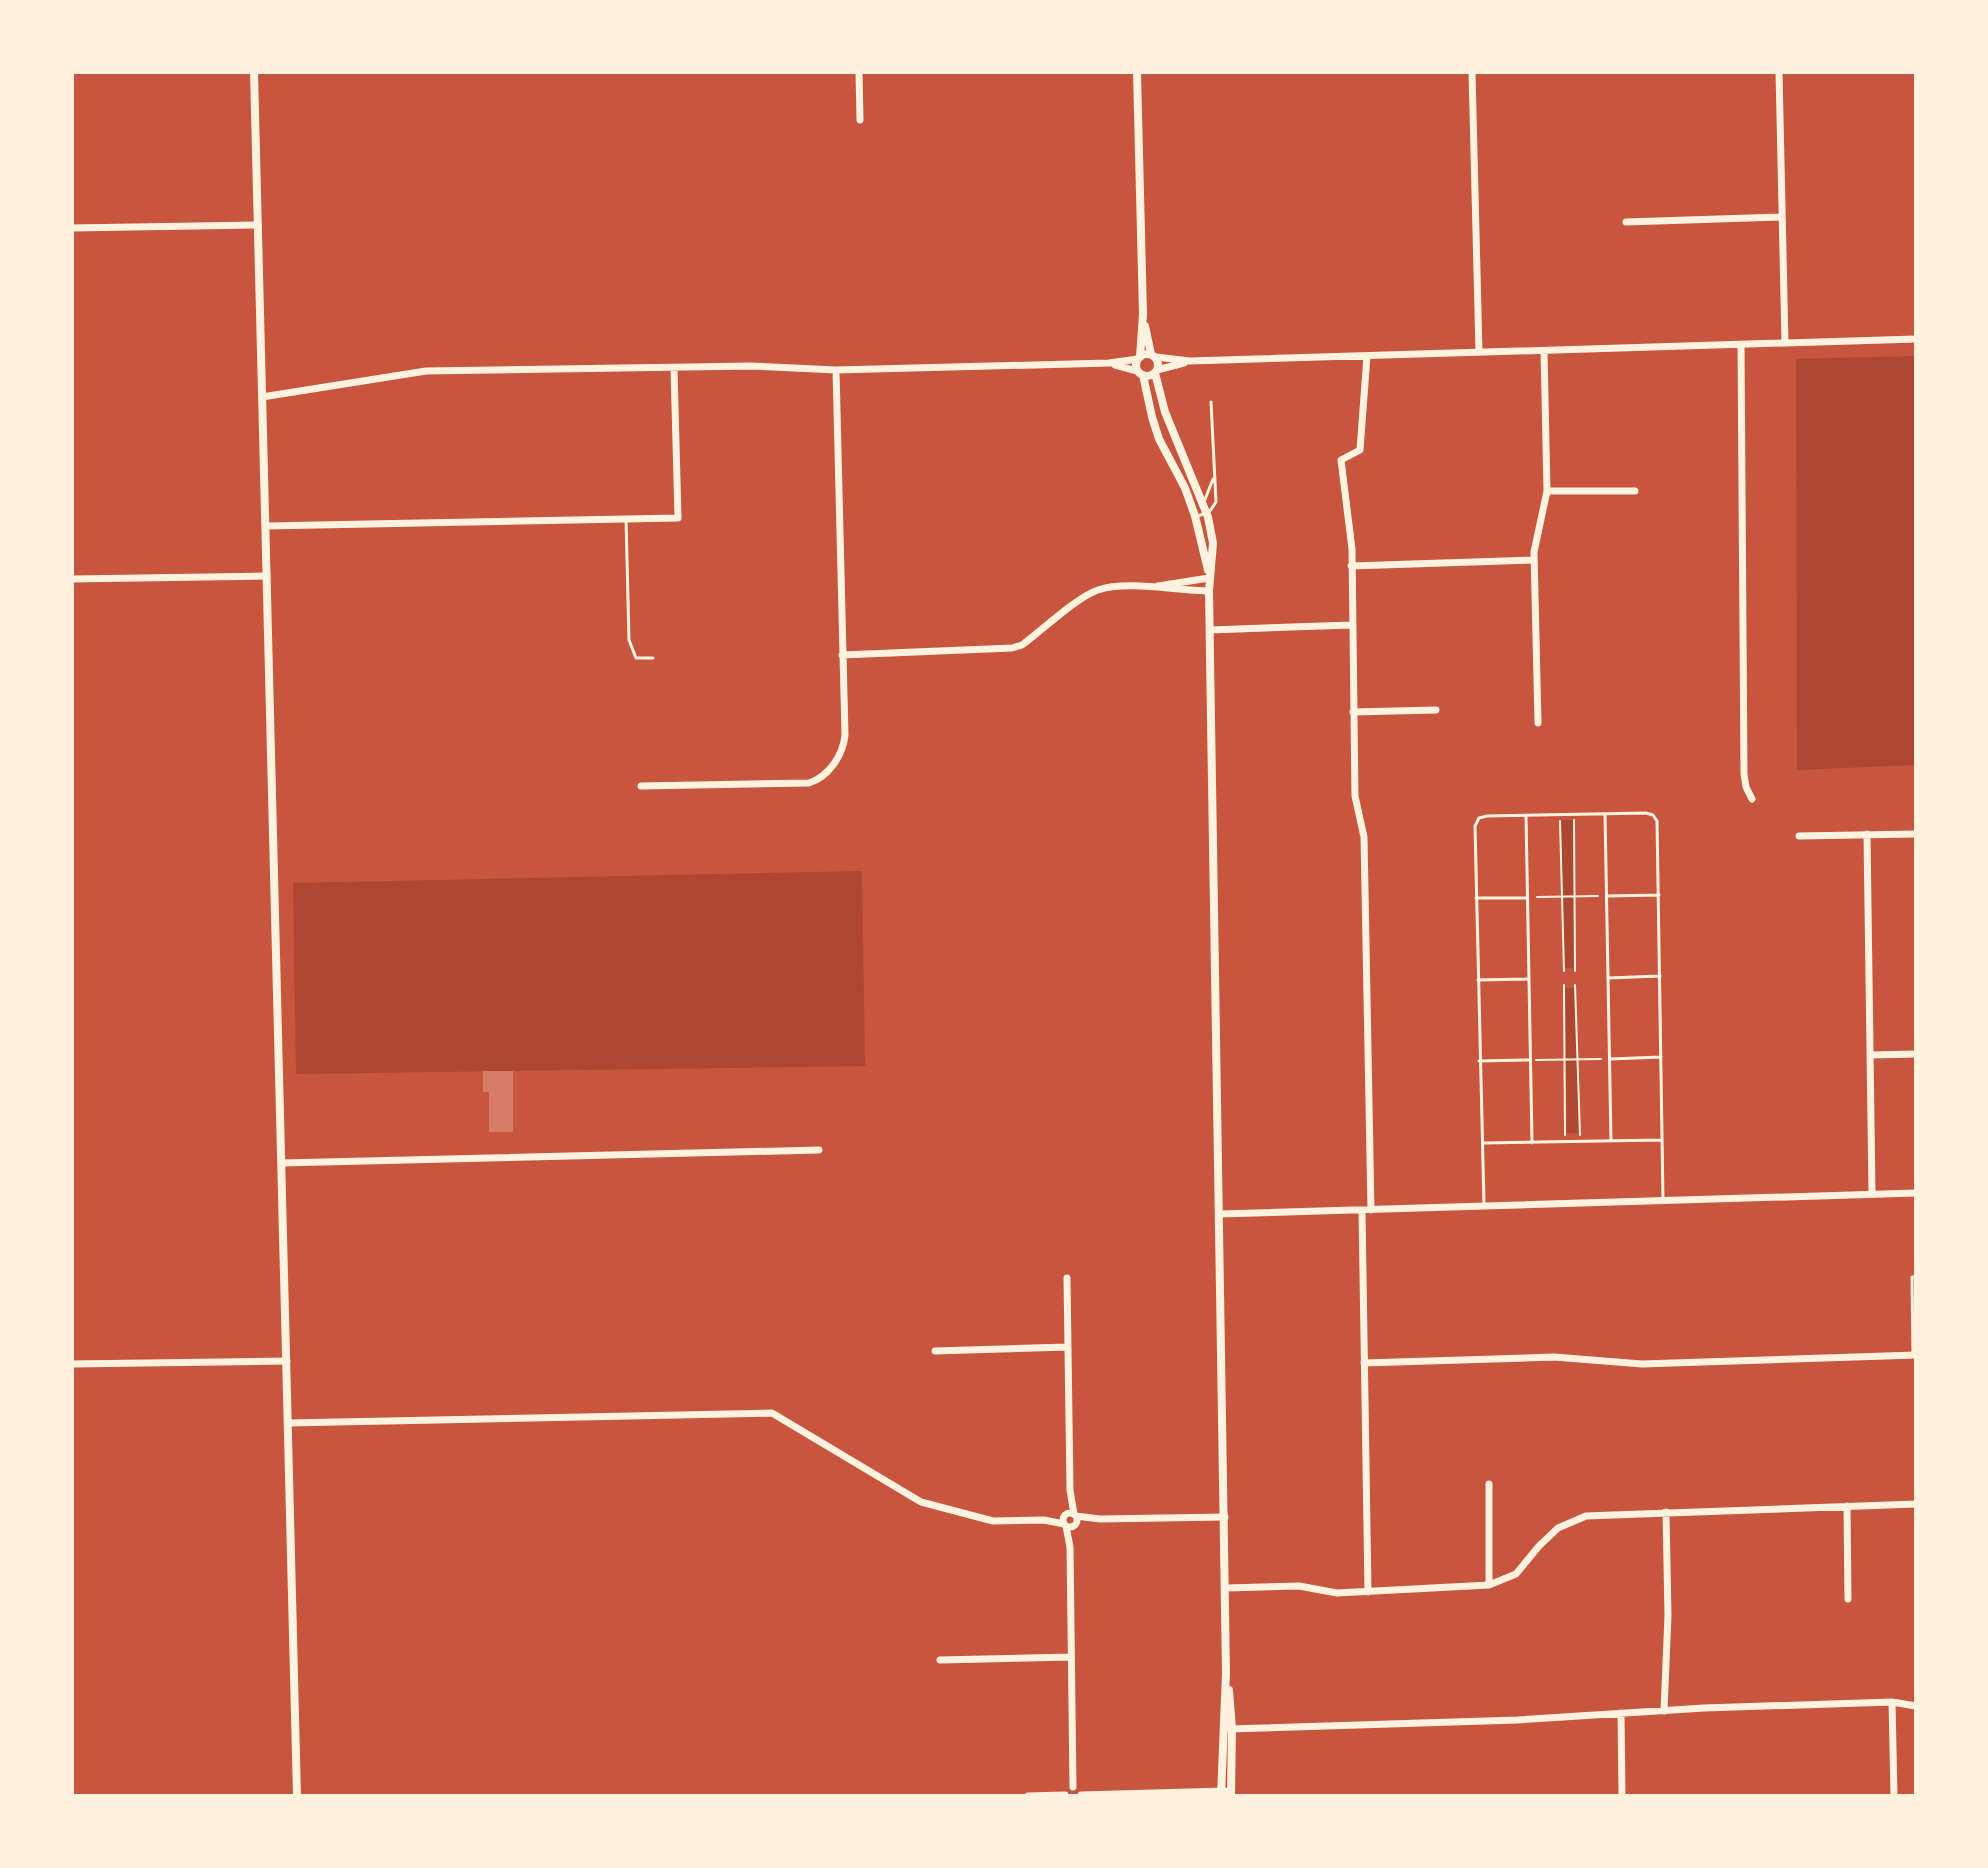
<svg xmlns="http://www.w3.org/2000/svg" width="1988" height="1868" viewBox="0 0 1988 1868" font-family="'Public Sans',sans-serif">
<style>
.green{fill:#ae4732}
.building{fill:#d67c66}
.lines{fill:none;stroke-linecap:round;stroke-linejoin:round}
.path{stroke:#fff3e0;stroke-width:2}
.service{stroke:#fff3e0;stroke-width:3}
.minor{stroke:#fff3e0;stroke-width:7}
.tertiary{stroke:#fff3e0;stroke-width:8}
</style>
<rect width="100%" height="100%" fill="#c8553d"/>
<!-- green -->
<path class="green" d="M1916 356V765L1797 770 1796 359Z
M1561 820H1573L1574 895 1562 896Z
M862 871 865 1066 296 1074 293 883Z
M1562 898H1574L1575 968H1563Z
M1564 988H1576L1577 1058H1566Z
M1566 1061H1577L1579 1133H1567Z"/>
<!-- building -->
<path class="building" d="M483 1071H513V1132H489V1092H483Z"/>
<g class="lines">
<!-- path -->
<path class="path" d="M1574 820 1575 971
M1560 821 1564 971
M1537 897 1598 896
M1564 985 1565 1135
M1575 985 1580 1135
M1536 1060 1601 1059"/>
<!-- service -->
<path class="service" d="M1204 502 1213 479
M1198 516 1210 511 1216 502 1211 402
M626 519 629 640 636 658H653
M1605 814 1611 1141
M1526 816 1532 1143
M1607 896 1659 895
M1476 898H1527
M1608 978 1660 976
M1478 980 1529 979
M1610 1059 1661 1057
M1479 1061 1530 1060
M1483 1143 1662 1140
M1484 1205 1475 826 1479 818 1487 816 1646 813 1653 815 1657 821 1663 1199
M1913 1355 1912 1277H1916"/>
<!-- minor -->
<path class="minor" d="M859 72 860 120
M1472 72 1479 352
M1779 72 1785 343
M1626 222 1782 217
M72 228 258 225
M1741 345 1744 774 1746 787 1752 799
M1367 356 1360 450 1341 460 1352 549 1355 796 1364 837 1371 1210
M1156 357 1190 361 1916 339
M1115 365 1137 371
M1157 370 1184 363
M262 397 426 371 751 366 836 370 1109 363 1138 359
M1547 491H1635
M266 526 678 518 674 368
M1351 566 1534 560
M72 579 267 576
M1158 586 1209 578
M1210 630 1351 625
M842 655 1012 648 1022 645C1041 631 1077 597 1098 590 1127 580 1177 591 1209 591
M1353 712 1436 710
M1538 723 1534 552 1547 491 1544 351
M641 786 809 783C828 777 843 756 845 735L836 370
M1867 834 1872 1194
M1799 836 1916 834
M1870 1055 1916 1054
M282 1163 819 1150
M1362 1210 1368 1592
M1220 1214 1916 1193
M1067 1278 1070 1490 1074 1514
M935 1351 1068 1347
M1364 1363 1554 1357 1642 1364 1916 1355
M72 1364 287 1361
M288 1423 772 1413 921 1502 993 1521 1044 1520 1064 1524
M1489 1484V1585
M1847 1506 1848 1599
M1063 1520a7 7 0 1 1 14 0a7 7 0 1 1-14 0Z
M1076 1516 1100 1519 1225 1517
M1066 1526 1070 1547 1073 1787
M1226 1588 1299 1586 1337 1593 1489 1585 1516 1574 1539 1546 1558 1528 1586 1516 1916 1504
M940 1660 1071 1657
M1892 1702 1894 1796
M1664 1711 1668 1615 1666 1512
M1621 1713 1622 1796
M1229 1729 1517 1720 1704 1708 1892 1702 1916 1706
M1081 1795 1225 1791
M1028 1796 1065 1795"/>
<!-- tertiary -->
<path class="tertiary" d="M254 72 297 1796
M1137 72 1143 314 1140 357
M1145 326 1151 354
M1136 365a11 11 0 1 1 22 0a11 11 0 1 1-22 0Z
M1155 373 1165 412 1208 517 1213 543 1209 591 1226 1673 1221 1796
M1143 375 1152 417 1159 439 1185 488 1195 516 1208 570
M1229 1690 1232 1729 1231 1796"/>
</g>
<!-- border -->
<rect width="1988" height="1868" fill="none" stroke="#fff3e0" stroke-width="148"/>
</svg>
